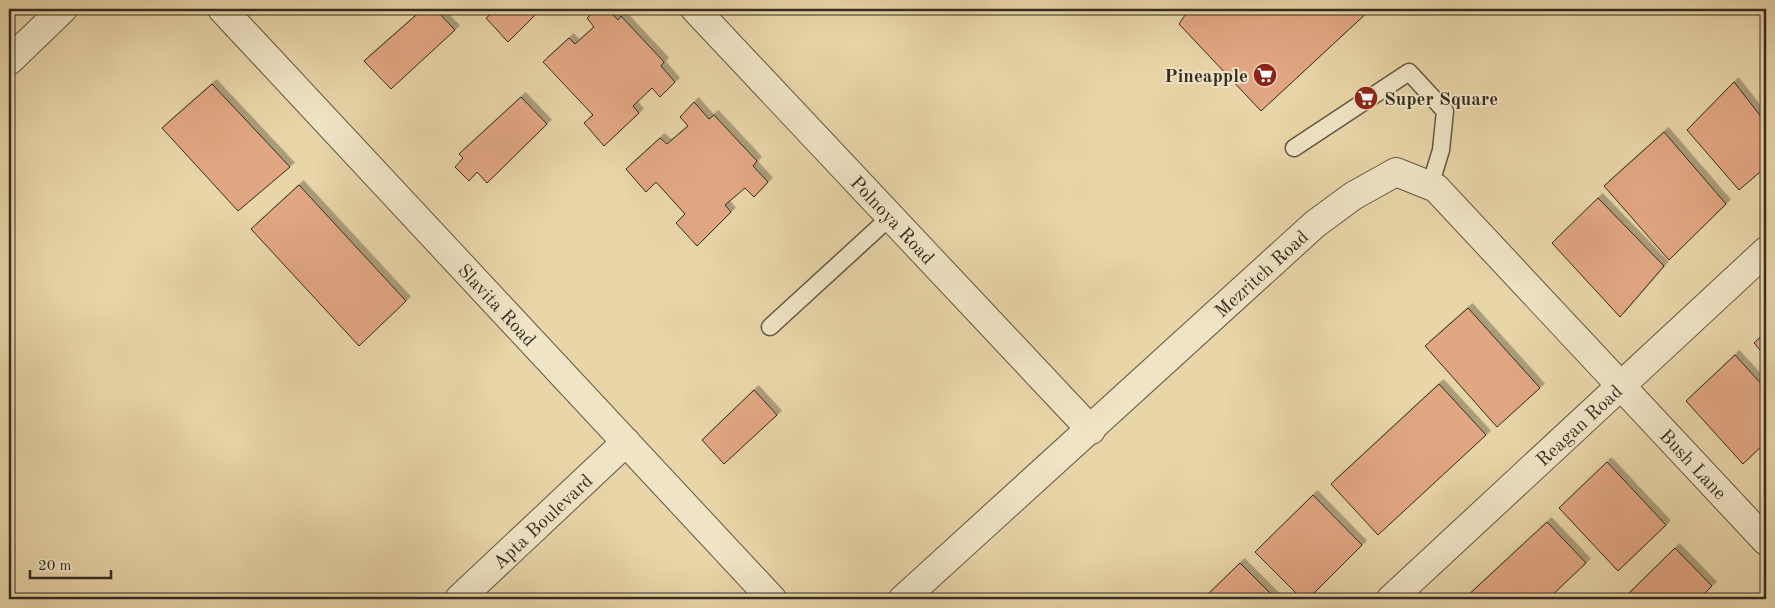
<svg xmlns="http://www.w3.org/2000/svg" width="1775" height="608" viewBox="0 0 1775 608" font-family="'Old Standard TT',serif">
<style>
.building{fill:#e1a783;stroke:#352c21;filter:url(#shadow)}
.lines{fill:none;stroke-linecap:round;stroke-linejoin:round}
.service-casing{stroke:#625643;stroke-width:19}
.minor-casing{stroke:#625643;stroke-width:30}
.service{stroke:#f0e4c6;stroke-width:16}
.minor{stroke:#f0e4c6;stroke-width:28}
.labels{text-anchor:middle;stroke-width:4;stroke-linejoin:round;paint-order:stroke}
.poi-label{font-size:19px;font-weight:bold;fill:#352c21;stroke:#f0e4c6;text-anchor:end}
.street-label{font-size:19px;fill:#352c21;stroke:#f0e4c6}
</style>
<defs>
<filter id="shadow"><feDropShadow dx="4.5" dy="-4.5" stdDeviation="0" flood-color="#0004"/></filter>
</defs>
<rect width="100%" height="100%" fill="#e8d5a8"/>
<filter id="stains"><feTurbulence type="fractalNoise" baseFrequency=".004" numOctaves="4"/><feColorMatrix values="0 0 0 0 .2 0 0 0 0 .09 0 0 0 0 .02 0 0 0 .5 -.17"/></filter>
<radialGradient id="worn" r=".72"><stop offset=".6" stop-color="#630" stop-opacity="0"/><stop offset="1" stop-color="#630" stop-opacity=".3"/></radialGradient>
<!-- building -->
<path class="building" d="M423 9H435L455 30 391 89 364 61Z
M494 9H541L508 42 486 18 496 10Z
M597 9H607L618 20 621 16 664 62 661 66 675 82 660 97 652 88 633 106 639 113 604 146 584 123 593 115 543 62 569 38 575 44 594 27 587 18Z
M1189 9H1371L1261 111 1179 24Z
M1734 82 1766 123V167L1739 190 1687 130Z
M212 84 290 167 238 211 162 128Z
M521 97 547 124 487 183 477 172 469 181 455 167 463 158 459 154Z
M694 102 709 119 714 115 757 161 753 166 768 182 754 197 745 188 725 205 731 212 697 246 676 223 685 214 656 182 646 192 626 169 660 138 667 144 688 126 680 117Z
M1664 132 1726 204 1669 260 1604 186Z
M299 185 406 301 359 346 251 229Z
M1598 198 1664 266 1620 317 1552 243Z
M1468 308 1540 388 1497 427 1425 346Z
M1766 332V357L1754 343Z
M1735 355 1766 389V442L1743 464 1686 401Z
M1439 384 1486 435 1378 535 1331 484Z
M754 390 777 415 724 464 702 440Z
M1607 462 1666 525 1618 571 1559 508Z
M1313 495 1362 545 1308 599H1302L1255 552Z
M1547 522 1586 563 1548 599H1464Z
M1675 548 1712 586 1699 599H1623Z
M1240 563 1276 599H1203Z"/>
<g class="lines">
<!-- service casing -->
<g class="service-casing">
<path id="service" d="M1294 148 1409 72 1445 111 1441 150 1430 186
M770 327 889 218"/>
</g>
<!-- minor casing -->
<g class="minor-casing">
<g id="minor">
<path id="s1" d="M222 9 772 599"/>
<path id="s2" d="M695 9 1091 430"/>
<path d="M9 61 63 9"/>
<path id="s3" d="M459 599 626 442"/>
<path id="s4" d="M903 599 1315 224 1353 196 1396 172 1436 188 1766 541"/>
<path id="s5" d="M1391 599 1766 251"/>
</g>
</g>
<!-- service -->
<use href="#service" class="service"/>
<!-- minor -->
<use href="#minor" class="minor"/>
</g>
<!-- icons -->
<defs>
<g id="supermarket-disc" transform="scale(1.25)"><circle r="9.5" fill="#8f2418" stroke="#f0e4c6"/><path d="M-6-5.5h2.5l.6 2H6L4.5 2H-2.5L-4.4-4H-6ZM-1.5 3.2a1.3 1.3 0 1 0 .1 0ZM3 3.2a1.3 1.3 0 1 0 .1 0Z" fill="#fff"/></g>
</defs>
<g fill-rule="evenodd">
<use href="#supermarket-disc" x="1265" y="75"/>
<use href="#supermarket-disc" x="1366" y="98"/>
</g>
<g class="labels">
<!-- poi labels -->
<g class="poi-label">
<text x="1248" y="82">Pineapple</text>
<text x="1384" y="105" text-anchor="start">Super Square</text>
</g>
<!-- street labels -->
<g class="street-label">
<text dy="7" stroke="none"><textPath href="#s2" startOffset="289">Polnoya Road</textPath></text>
<text dy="7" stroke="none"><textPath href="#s4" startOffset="484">Mezritch Road</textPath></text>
<text dy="7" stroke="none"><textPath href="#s1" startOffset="404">Slavita Road</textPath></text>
<text dy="7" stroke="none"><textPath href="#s5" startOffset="256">Reagan Road</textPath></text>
<text dy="7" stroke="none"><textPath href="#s4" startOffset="1074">Bush Lane</textPath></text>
<text dy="7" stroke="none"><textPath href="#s3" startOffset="114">Apta Boulevard</textPath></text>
</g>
</g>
<!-- margin -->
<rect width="1775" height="608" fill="none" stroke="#e8d5a8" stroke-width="30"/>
<rect x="10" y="10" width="1755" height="588" fill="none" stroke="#352c21" stroke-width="2.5"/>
<rect x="15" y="15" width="1745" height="578" fill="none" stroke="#352c21"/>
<!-- scale -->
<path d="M30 570v8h81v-8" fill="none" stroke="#352c21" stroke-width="2.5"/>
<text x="38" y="570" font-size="15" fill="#352c21" stroke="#f0e4c6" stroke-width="4" paint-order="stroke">20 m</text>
<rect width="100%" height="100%" filter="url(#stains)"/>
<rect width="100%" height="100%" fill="url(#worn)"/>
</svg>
